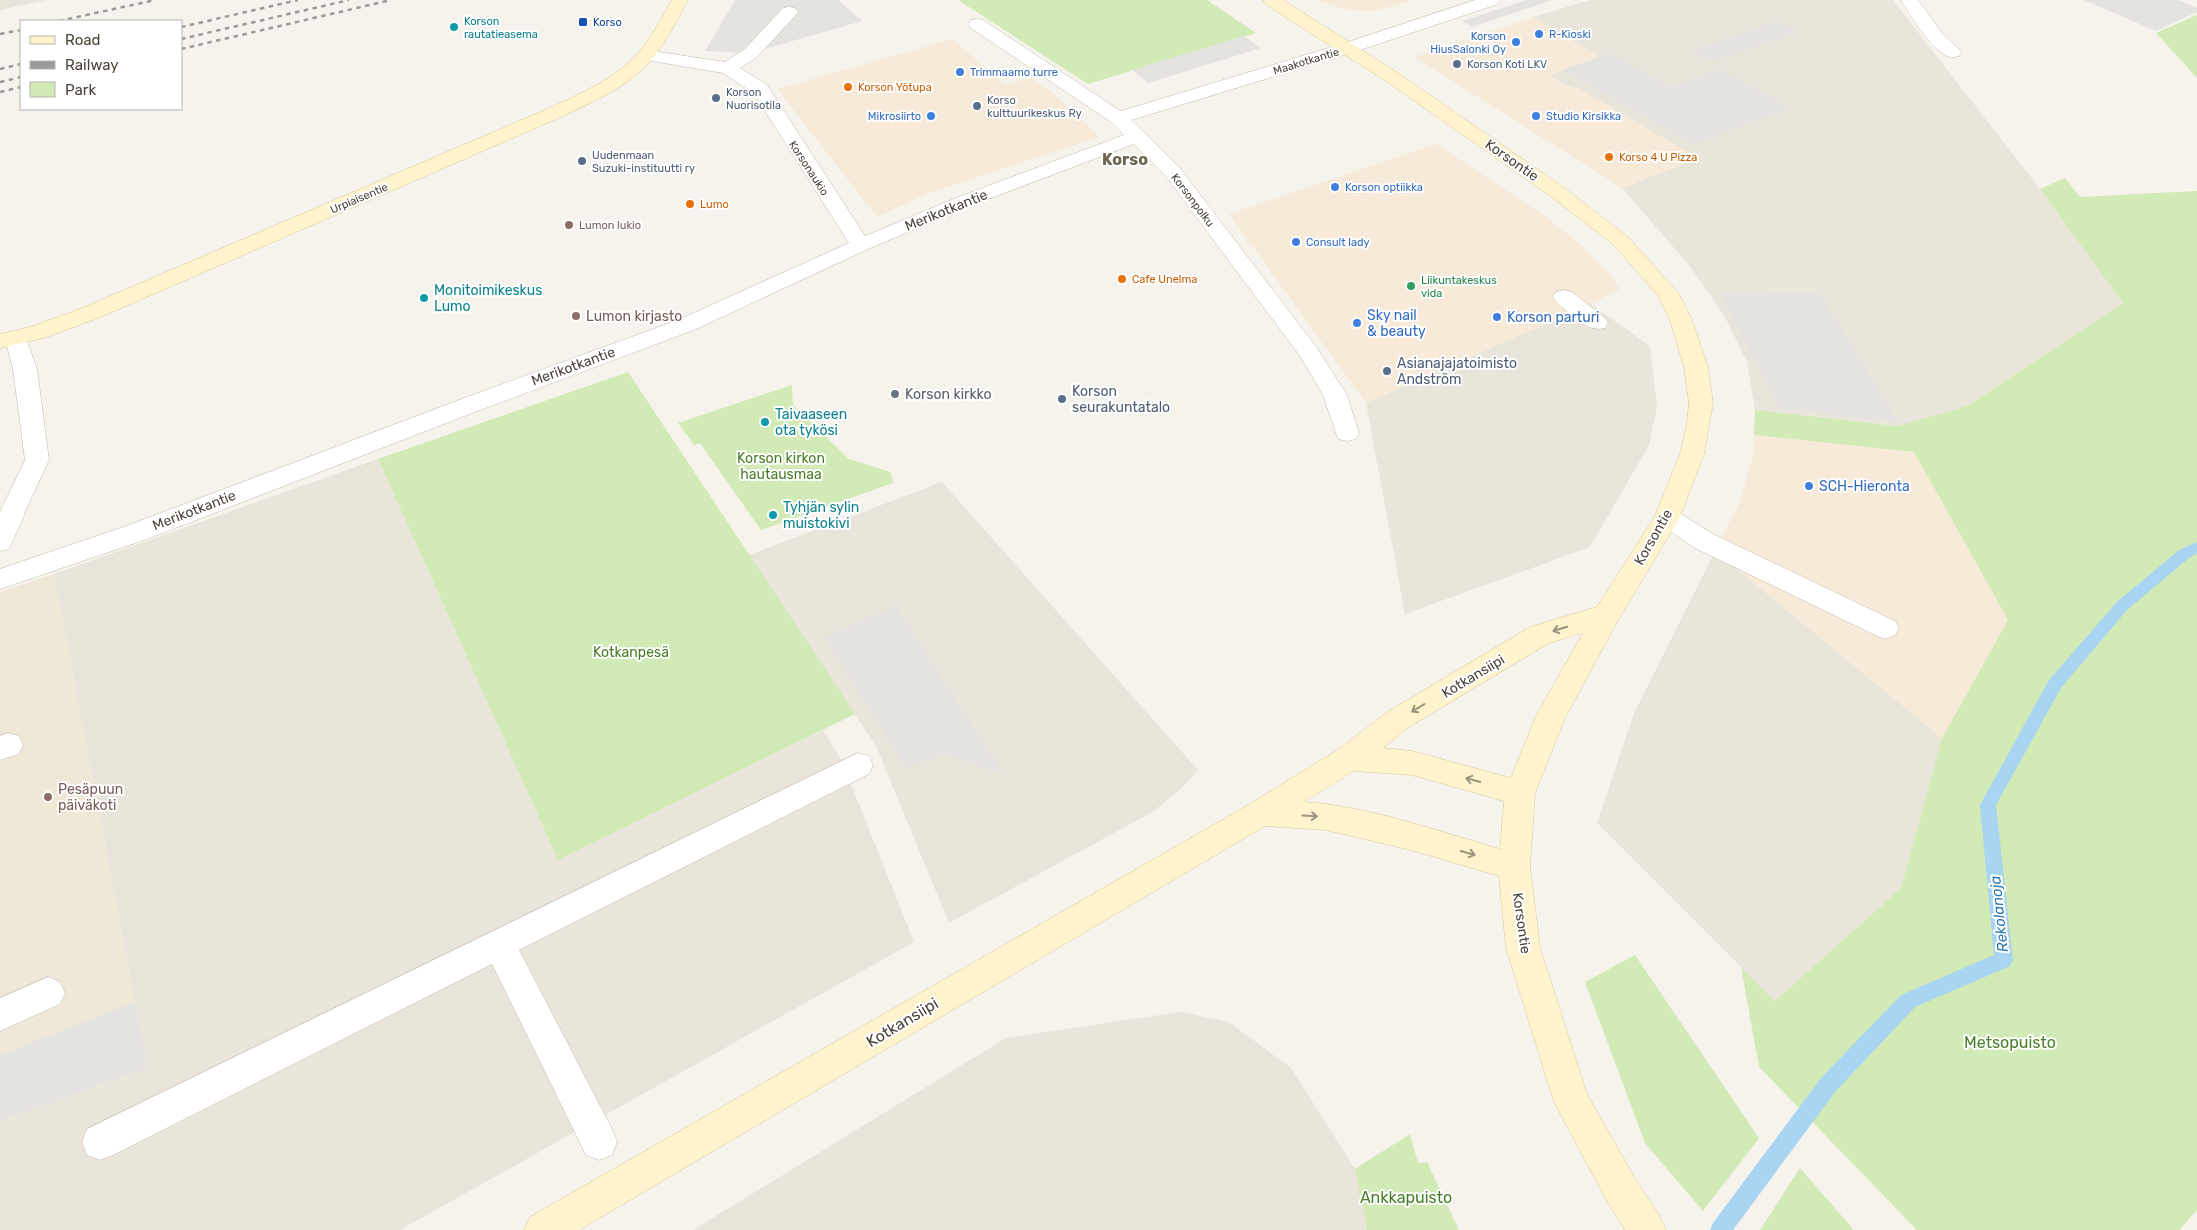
<svg xmlns="http://www.w3.org/2000/svg" width="2197" height="1230" viewBox="0 0 2197 1230" font-family="Rubik,sans-serif">
<style>
.residential{fill:#eae5da}
.commercial{fill:#f7ead8}
.education{fill:#efe8d6}
.green{fill:#d2eab5}
.parking{fill:#e5e3e0}
.lines{fill:none;stroke-linecap:round;stroke-linejoin:round}
.stream{fill:#a9d4f2;fill-rule:evenodd}
.service-casing{stroke:#c2bbae;stroke-width:1}
.pedestrian-casing{stroke:#c2bbae;stroke-width:1}
.minor-casing{stroke:#c2bbae;stroke-width:1}
.secondary-casing{stroke:#d6c79b;stroke-width:1}
.service{fill:#fff;fill-rule:evenodd}
.pedestrian{fill:#fff;fill-rule:evenodd}
.minor{fill:#fff;fill-rule:evenodd}
.secondary{fill:#fff3cd;fill-rule:evenodd}
.rail{stroke:#9a9a9a;stroke-width:2.5;stroke-dasharray:4.5 4.5;stroke-linecap:butt}
.oneway{stroke:#9c937c}
.transit-dot{fill:#1a4fb4;stroke:#fff;stroke-width:2}
.culture-dot{fill:#0f9aa8;stroke:#fff;stroke-width:2}
.shop-dot{fill:#3f7fe0;stroke:#fff;stroke-width:2}
.service-dot{fill:#5c6f8a;stroke:#fff;stroke-width:2}
.food-dot{fill:#e8710a;stroke:#fff;stroke-width:2}
.education-dot{fill:#8d6e63;stroke:#fff;stroke-width:2}
.leisure-dot{fill:#2e9e5b;stroke:#fff;stroke-width:2}
.worship-dot{fill:#6b7280;stroke:#fff;stroke-width:2}
.labels{text-anchor:middle;stroke-width:4;stroke-linejoin:round;paint-order:stroke}
.far-culture-label{font-size:11px;fill:#0d838f;stroke:#fff;text-anchor:start}
.far-transit-label{font-size:11px;fill:#164399;stroke:#fff;text-anchor:start}
.far-shop-label{font-size:11px;fill:#366cbe;stroke:#fff;text-anchor:start}
.far-street-label{font-size:11px;fill:#4b4439;stroke:#fff}
.far-service-label{font-size:11px;fill:#4e5e75;stroke:#fff;text-anchor:start}
.far-food-label{font-size:11px;fill:#c56008;stroke:#fff;text-anchor:start}
.far-education-label{font-size:11px;fill:#785e54;stroke:#fff;text-anchor:start}
.far-leisure-label{font-size:11px;fill:#27864d;stroke:#fff;text-anchor:start}
.street-label{font-size:14px;fill:#4b4439;stroke:#fff}
.culture-label{font-size:14px;fill:#0d838f;stroke:#fff;text-anchor:start}
.shop-label{font-size:14px;fill:#366cbe;stroke:#fff;text-anchor:start}
.education-label{font-size:14px;fill:#785e54;stroke:#fff;text-anchor:start}
.service-label{font-size:14px;fill:#4e5e75;stroke:#fff;text-anchor:start}
.worship-label{font-size:14px;fill:#5b616d;stroke:#fff;text-anchor:start}
.park-label{font-size:14px;fill:#4a7f2a;stroke:#fff}
.water-label{font-size:15px;font-style:italic;fill:#2e7ab2;stroke:#fff}
.far-district-label{font-size:16px;font-weight:bold;fill:#6e6250;stroke:#fff}
.near-street-label{font-size:16px;fill:#4b4439;stroke:#fff}
.near-park-label{font-size:16px;fill:#4a7f2a;stroke:#fff}
</style>
<rect width="100%" height="100%" fill="#f6f3ec"/>
<!-- residential -->
<path class="residential" d="M0 0H46L0 10Z
M1590 0H1893L2047 198 2124 303 1967 406 1897 426 1755 410 1747 362 1725 317 1689 265 1622 188 1698 158 1548 75 1539 21 1533 17Z
M1591 304 1650 346 1657 407 1649 445 1590 547 1405 614 1366 403Z
M378 459 558 860 823 730 841 759 914 942 400 1230H0V1121L147 1068 54 574Z
M942 482 1198 770 1184 786 1154 811 949 923 876 746 749 555Z
M1715 551 1942 738 1901 888 1775 1001 1597 823 1634 713Z
M1180 1012 1229 1022 1291 1068 1355 1169 1367 1230H693L1006 1038Z"/>
<!-- commercial -->
<path class="commercial" d="M1317 0H1414L1378 10 1369 11 1344 9Z
M1533 17 1600 57 1549 75 1570 89 1576 87 1698 158 1622 188 1414 57Z
M953 39 1005 85 1031 78 1053 93 1100 137 926 194 877 217 777 89Z
M1436 144 1545 216 1581 245 1609 273 1620 289 1591 304 1366 403 1229 214Z
M1754 435 1914 452 2008 620 1942 738 1715 551 1740 501 1753 456Z"/>
<!-- education -->
<path class="education" d="M54 574 147 1068 0 1121V592Z"/>
<!-- green -->
<path class="green" d="M958 0H1207L1256 33 1088 84Z
M2197 15V78L2156 33Z
M2065 178 2080 197 2197 191V1210L2179 1230H1917L1759 1067 1741 967 1775 1001 1901 888 1942 738 2008 620 1914 452 1754 435 1755 410 1897 426 1967 406 2123 303 2040 189Z
M628 372 855 714 558 860 378 459Z
M792 385 793 405 849 459 891 472 893 483 761 530 700 443 694 445 678 423Z
M1635 955 1759 1138 1703 1211 1645 1143 1585 982Z
M1410 1134 1418 1163 1427 1162 1459 1230H1367L1355 1169Z
M1800 1168 1854 1230H1760Z"/>
<!-- parking -->
<path class="parking" d="M735 0H838L862 21 751 53 705 51Z
M1527 0H1553L1472 27 1462 21Z
M2084 0H2178L2197 8V12L2156 31Z
M1778 21 1798 32 1713 62 1692 51Z
M1244 36 1261 48 1148 83 1132 70Z
M1610 53 1671 87 1721 69 1790 108 1693 144 1563 70Z
M1819 292 1898 422 1780 408 1720 293Z
M896 606 1004 775 945 754 906 768 824 637Z
M135 1002 147 1068 0 1121V1055Z"/>
<g class="lines">
<!-- stream -->
<path class="stream" d="M2197 542V553L2189 558 2127 610 2061 688 1996 805 2013 960 2010 966 1915 1007 1835 1092 1733 1230H1710L1713 1223 1821 1078 1901 995 1994 955 1980 805 2049 680 2117 602 2179 550Z"/>
<!-- service casing -->
<g class="service-casing">
<path id="service" d="M789 7 795 8 798 12 795 16 757 57 740 68 767 85 769 89 767 93 760 95 753 93 723 73 646 60 640 59 637 55 640 51 646 50 725 62 745 49 783 8Z
M1564 290 1572 292 1605 318 1608 323 1605 328C1586 333 1570 313 1556 302L1553 297 1556 292Z
M12 505 21 508 25 514 9 549 0 551V513L3 508Z
M1667 508 1676 511 1713 534 1895 621 1899 628 1895 635 1885 639 1875 635 1695 548 1658 523 1654 517 1658 511Z
M8 733 19 736 23 745 19 754 0 760V736Z
M858 753 869 756 873 765 869 774 519 950 612 1129 617 1142 612 1155 599 1160 586 1155 492 964 113 1155 100 1160 87 1155 82 1142 87 1129Z
M48 977 60 982 65 993 60 1004 0 1031V998Z"/>
</g>
<!-- pedestrian casing -->
<g class="pedestrian-casing">
<path id="pedestrian" d="M977 19 983 20 1125 114 1179 167 1317 348 1347 395 1359 433 1356 439 1347 441 1338 439 1323 395 1300 356 1165 175 1134 144 970 206 868 249 694 330 475 412 147 539 0 589V569L129 525 459 400 678 320 849 243 751 89 753 85 760 83 767 85 865 236 956 198 1124 135 1111 122 971 28 968 24 971 20Z"/>
</g>
<!-- minor casing -->
<g class="minor-casing">
<path id="minor" d="M1475 0H1500L1498 4 1354 52 1125 122 1118 124 1111 122 1109 118 1111 114 1342 44Z
M1901 0H1918L1943 34 1962 52 1959 56C1955 57 1951 58 1947 56 1930 48 1911 16 1901 0Z
M16 331 24 333 37 369 49 460 21 520 12 523 3 520 0 512 25 460 13 369 5 338 8 333Z"/>
</g>
<!-- secondary casing -->
<g class="secondary-casing">
<path id="secondary" d="M672 0H688C677 20 667 41 652 59 628 88 592 102 559 118L96 319 44 338 0 348V334L30 327 80 309 545 110C579 94 616 80 641 50 653 35 662 17 672 0Z
M1263 0H1283L1398 73 1563 187 1628 237 1679 294 1692 320 1708 367 1713 403 1704 454 1680 517 1617 622 1565 718 1535 793 1530 867 1540 948 1587 1094 1633 1175 1660 1217 1666 1230H1625L1607 1201 1554 1102 1506 948 1499 876 1411 850 1326 830 1265 826 579 1230H524L530 1217 1250 804 1339 749 1389 711 1530 627 1597 607 1655 516 1680 454 1687 423 1689 403 1684 367 1670 320 1658 296 1614 245 1549 195 1386 81 1265 4ZM1583 633 1536 716 1511 778 1412 751 1383 748 1409 727 1549 643ZM1354 771 1412 775 1504 801 1500 849C1438 831 1368 806 1304 802Z"/>
</g>
<!-- service -->
<use href="#service" class="service"/>
<!-- pedestrian -->
<use href="#pedestrian" class="pedestrian"/>
<!-- minor -->
<use href="#minor" class="minor"/>
<!-- secondary -->
<use href="#secondary" class="secondary"/>
<!-- rail -->
<path class="rail" d="M59 21 155 0
M181 27 298 0
M0 34 21 30
M181 39 349 0
M181 49 391 0
M0 69 21 64
M0 82 21 77
M0 92 21 87"/>
</g>
<!-- one-way arrows -->
<defs><path id="oneway-shaft" d="M-6 0H5M1.5-3L5.5 0L1.5 3" fill="none" stroke-width="1.6" stroke-linecap="round" stroke-linejoin="round" transform="scale(1.25)"/></defs>
<g class="oneway">
<use href="#oneway-shaft" transform="translate(1560 629) rotate(163)"/>
<use href="#oneway-shaft" transform="translate(1418 708) rotate(149)"/>
<use href="#oneway-shaft" transform="translate(1473 780) rotate(-165)"/>
<use href="#oneway-shaft" transform="translate(1310 816) rotate(3)"/>
<use href="#oneway-shaft" transform="translate(1468 853) rotate(16)"/>
</g>
<!-- markers -->
<rect class="transit-dot" x="578" y="17" width="10" height="10" rx="2.5"/>
<g class="culture-dot">
<circle cx="454" cy="27" r="5"/>
<circle cx="424" cy="298" r="5"/>
<circle cx="765" cy="422" r="5"/>
<circle cx="773" cy="515" r="5"/>
</g>
<g class="shop-dot">
<circle cx="1539" cy="34" r="5"/>
<circle cx="1516" cy="42" r="5"/>
<circle cx="960" cy="72" r="5"/>
<circle cx="931" cy="116" r="5"/>
<circle cx="1536" cy="116" r="5"/>
<circle cx="1335" cy="187" r="5"/>
<circle cx="1296" cy="242" r="5"/>
<circle cx="1497" cy="317" r="5"/>
<circle cx="1357" cy="323" r="5"/>
<circle cx="1809" cy="486" r="5"/>
</g>
<g class="service-dot">
<circle cx="1457" cy="64" r="5"/>
<circle cx="716" cy="98" r="5"/>
<circle cx="977" cy="106" r="5"/>
<circle cx="582" cy="161" r="5"/>
<circle cx="1387" cy="371" r="5"/>
<circle cx="1062" cy="399" r="5"/>
</g>
<g class="food-dot">
<circle cx="848" cy="87" r="5"/>
<circle cx="1609" cy="157" r="5"/>
<circle cx="690" cy="204" r="5"/>
<circle cx="1122" cy="279" r="5"/>
</g>
<g class="education-dot">
<circle cx="569" cy="225" r="5"/>
<circle cx="576" cy="316" r="5"/>
<circle cx="48" cy="797" r="5"/>
</g>
<circle class="leisure-dot" cx="1411" cy="286" r="5"/>
<circle class="worship-dot" cx="895" cy="394" r="5"/>
<g class="labels">
<!-- far-culture labels -->
<g class="far-culture-label">
<text x="464" y="25">Korson<tspan x="464" dy="13">rautatieasema</tspan></text>
</g>
<!-- far-transit labels -->
<g class="far-transit-label">
<text x="593" y="26">Korso</text>
</g>
<!-- far-shop labels -->
<g class="far-shop-label">
<text x="1549" y="38">R-Kioski</text>
<text x="1506" y="40" text-anchor="end">Korson<tspan x="1506" dy="13">HiusSalonki Oy</tspan></text>
<text x="970" y="76">Trimmaamo turre</text>
<text x="921" y="120" text-anchor="end">Mikrosiirto</text>
<text x="1546" y="120">Studio Kirsikka</text>
<text x="1345" y="191">Korson optiikka</text>
<text x="1306" y="246">Consult lady</text>
</g>
<!-- far-street labels -->
<g class="far-street-label">
<text transform="translate(1306 61) rotate(-17)" y="4">Maakotkantie</text>
<text transform="translate(809 168) rotate(57)" y="4">Korsonaukio</text>
<text transform="translate(359 198) rotate(-23)" y="4">Urpiaisentie</text>
<text transform="translate(1193 200) rotate(53)" y="4">Korsonpolku</text>
</g>
<!-- far-service labels -->
<g class="far-service-label">
<text x="1467" y="68">Korson Koti LKV</text>
<text x="726" y="96">Korson<tspan x="726" dy="13">Nuorisotila</tspan></text>
<text x="987" y="104">Korso<tspan x="987" dy="13">kulttuurikeskus Ry</tspan></text>
<text x="592" y="159">Uudenmaan<tspan x="592" dy="13">Suzuki-instituutti ry</tspan></text>
</g>
<!-- far-food labels -->
<g class="far-food-label">
<text x="858" y="91">Korson Yötupa</text>
<text x="1619" y="161">Korso 4 U Pizza</text>
<text x="700" y="208">Lumo</text>
<text x="1132" y="283">Cafe Unelma</text>
</g>
<!-- far-education labels -->
<g class="far-education-label">
<text x="579" y="229">Lumon lukio</text>
</g>
<!-- far-leisure labels -->
<g class="far-leisure-label">
<text x="1421" y="284">Liikuntakeskus<tspan x="1421" dy="13">vida</tspan></text>
</g>
<!-- street labels -->
<g class="street-label">
<text transform="translate(1512 160) rotate(35)" y="5">Korsontie</text>
<text transform="translate(946 210) rotate(-22)" y="5">Merikotkantie</text>
<text transform="translate(573 366) rotate(-20)" y="5">Merikotkantie</text>
<text transform="translate(194 510) rotate(-21)" y="5">Merikotkantie</text>
<text transform="translate(1653 537) rotate(-60)" y="5">Korsontie</text>
<text transform="translate(1473 676) rotate(-31)" y="5">Kotkansiipi</text>
<text transform="translate(1522 923) rotate(82)" y="5">Korsontie</text>
</g>
<!-- culture labels -->
<g class="culture-label">
<text x="434" y="295">Monitoimikeskus<tspan x="434" dy="16">Lumo</tspan></text>
<text x="775" y="419">Taivaaseen<tspan x="775" dy="16">ota tykösi</tspan></text>
<text x="783" y="512">Tyhjän sylin<tspan x="783" dy="16">muistokivi</tspan></text>
</g>
<!-- shop labels -->
<g class="shop-label">
<text x="1367" y="320">Sky nail<tspan x="1367" dy="16">&amp; beauty</tspan></text>
<text x="1507" y="322">Korson parturi</text>
<text x="1819" y="491">SCH-Hieronta</text>
</g>
<!-- education labels -->
<g class="education-label">
<text x="586" y="321">Lumon kirjasto</text>
<text x="58" y="794">Pesäpuun<tspan x="58" dy="16">päiväkoti</tspan></text>
</g>
<!-- service labels -->
<g class="service-label">
<text x="1397" y="368">Asianajajatoimisto<tspan x="1397" dy="16">Andström</tspan></text>
<text x="1072" y="396">Korson<tspan x="1072" dy="16">seurakuntatalo</tspan></text>
</g>
<!-- worship labels -->
<g class="worship-label">
<text x="905" y="399">Korson kirkko</text>
</g>
<!-- park labels -->
<g class="park-label">
<text x="781" y="463">Korson kirkon<tspan x="781" dy="16">hautausmaa</tspan></text>
<text x="631" y="657">Kotkanpesä</text>
</g>
<!-- water labels -->
<g class="water-label">
<text transform="translate(1999 914) rotate(-96)" y="5">Rekolanoja</text>
</g>
<!-- far-district labels -->
<g class="far-district-label">
<text x="1125" y="165">Korso</text>
</g>
<!-- near-street labels -->
<g class="near-street-label">
<text transform="translate(902 1022) rotate(-31)" y="6">Kotkansiipi</text>
</g>
<!-- near-park labels -->
<g class="near-park-label">
<text x="2010" y="1048">Metsopuisto</text>
<text x="1406" y="1203">Ankkapuisto</text>
</g>
</g>
<!-- legend -->
<rect x="20" y="20" width="162" height="90" fill="#ffffff" stroke="#b7b4b0"/>
<rect x="30" y="36" width="25" height="8" fill="#fff3cd" stroke="#b7b4b0"/>
<text x="65" y="45" font-size="15" fill="#4b4439">Road</text>
<rect x="30" y="61" width="25" height="8" fill="#9a9a9a" stroke="#b7b4b0"/>
<text x="65" y="70" font-size="15" fill="#4b4439">Railway</text>
<rect x="30" y="82" width="25" height="15" fill="#d2eab5" stroke="#b7b4b0"/>
<text x="65" y="95" font-size="15" fill="#4b4439">Park</text>
</svg>
